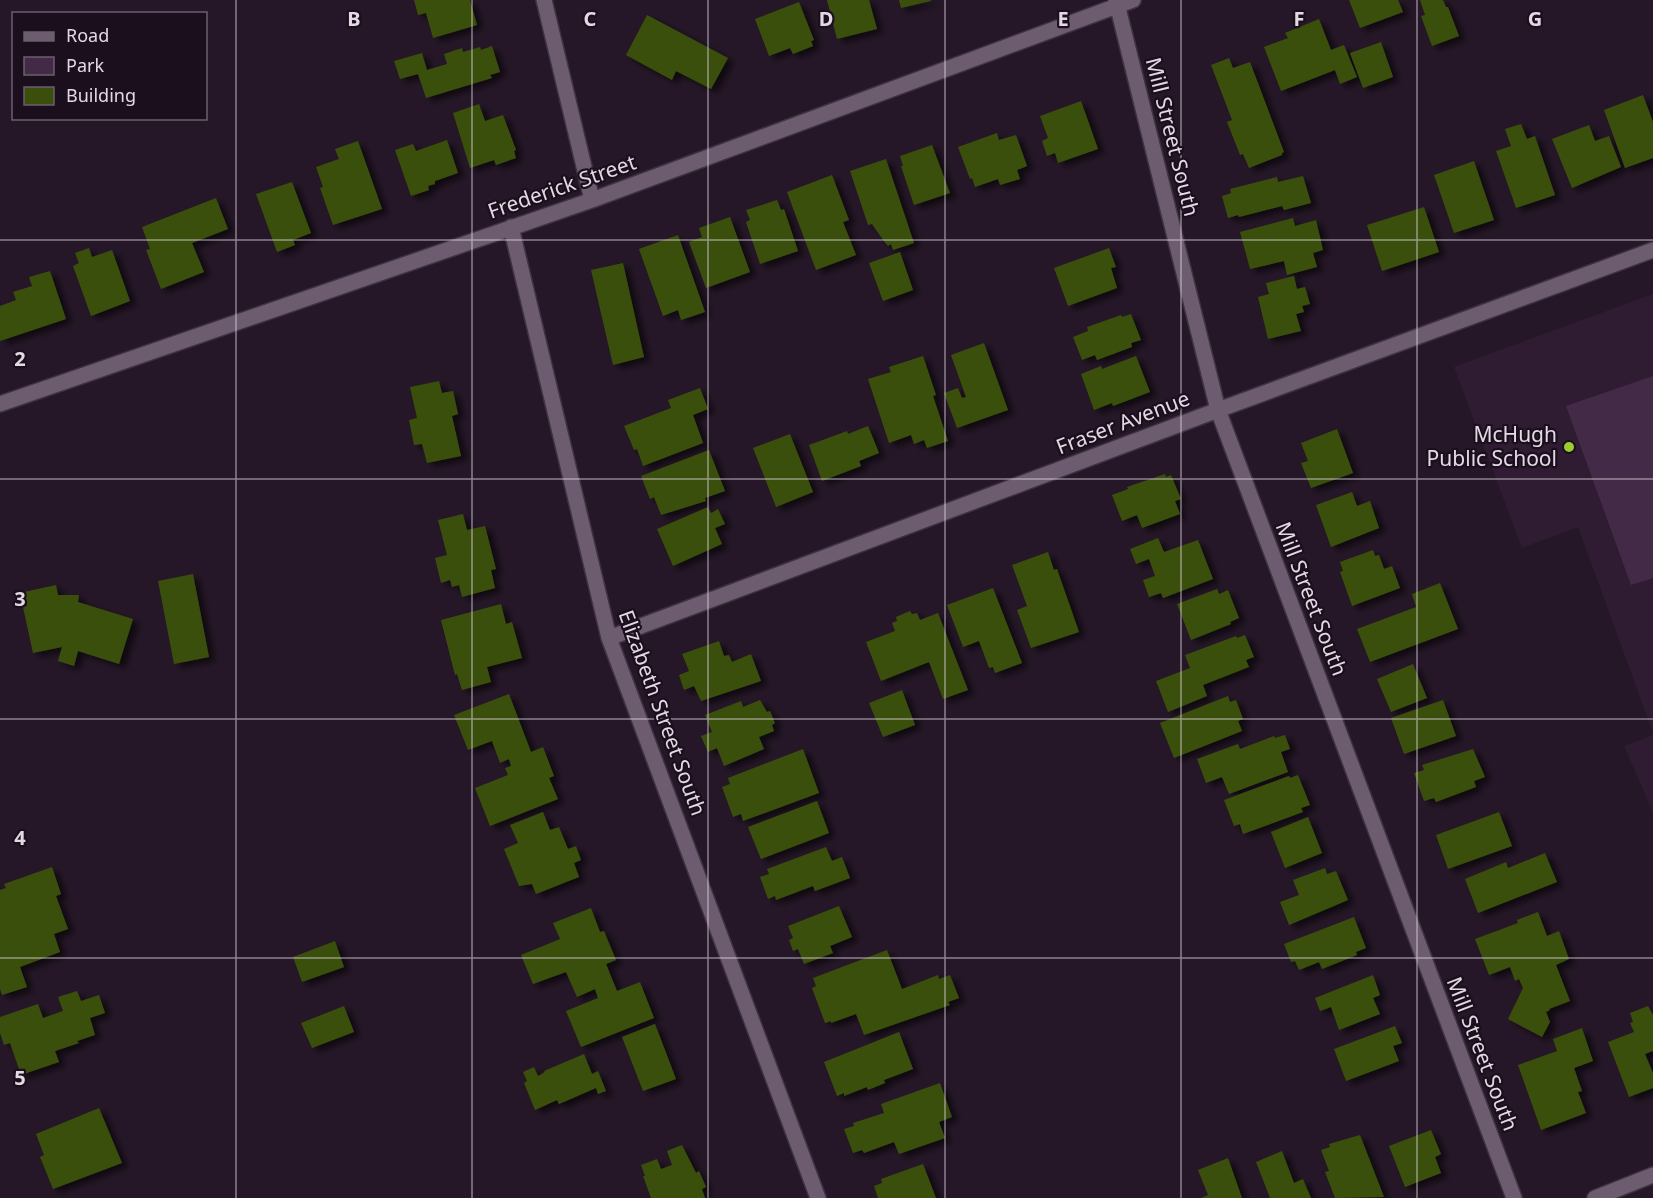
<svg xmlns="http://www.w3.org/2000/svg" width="1653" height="1198" viewBox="0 0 1653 1198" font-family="'Noto Sans',sans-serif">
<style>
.built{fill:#2f1c32}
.green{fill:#432b47}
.building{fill:#3b4f0c;filter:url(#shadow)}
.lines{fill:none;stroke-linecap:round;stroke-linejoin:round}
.minor-casing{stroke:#3d323f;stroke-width:18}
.minor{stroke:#6d5c70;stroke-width:15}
.grid{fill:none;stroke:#e3d9e4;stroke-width:1.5;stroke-opacity:0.55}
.poi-dot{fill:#9cca31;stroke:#1b0e1d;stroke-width:2}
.labels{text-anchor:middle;stroke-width:4.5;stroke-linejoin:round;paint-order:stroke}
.street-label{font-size:21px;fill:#e3d9e4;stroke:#1b0e1d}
.poi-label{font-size:21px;fill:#e3d9e4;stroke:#1b0e1d;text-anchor:end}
.grid-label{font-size:20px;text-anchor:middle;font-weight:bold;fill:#e3d9e4;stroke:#1b0e1d;stroke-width:4.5;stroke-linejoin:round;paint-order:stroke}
</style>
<defs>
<filter id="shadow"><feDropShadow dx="6" dy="4" stdDeviation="3" flood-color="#0009"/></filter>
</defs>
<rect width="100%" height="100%" fill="#251727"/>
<!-- built -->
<path class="built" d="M1653 294V733L1578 527 1522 548 1454 367Z
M1653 735V812L1624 746Z"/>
<!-- green -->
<path class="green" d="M1653 376V578L1631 585 1566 406Z"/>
<!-- building -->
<path class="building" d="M414 0H470L477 25 433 38 426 13 418 15Z
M827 0H869L877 29 837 39Z
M899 0H931V1L901 8Z
M1349 0H1398L1403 12 1360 28Z
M1420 0H1443L1446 7H1448L1459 36 1432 46 1421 16 1425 15Z
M799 2 814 40 811 41 813 46 793 54 790 48 769 56 755 19Z
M647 15 728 58 711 89 676 71 672 80 626 55Z
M1319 19 1331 50 1344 45 1357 77 1340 84 1335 70 1281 91 1264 47 1288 38 1285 33Z
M1381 42 1393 77 1363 88 1350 53Z
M492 46 500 72 490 75 492 78 426 98 418 74 400 79 394 61 422 53 427 70 447 64 444 54 462 48 463 52 480 47 481 50Z
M1229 58 1233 68 1250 62 1284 152 1282 153V155L1249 168 1243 154 1240 155 1227 122 1232 120 1211 65Z
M1643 95 1653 122V158L1625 168 1604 110Z
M1081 101 1098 149 1058 163 1055 153 1047 156 1042 141 1048 138 1040 116Z
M479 104 485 121 503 115 516 150 514 151 516 158 496 165 494 160 470 168 453 113Z
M1521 124 1527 139 1535 136 1555 195 1516 208 1496 151 1511 146 1505 129Z
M1589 125 1595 141 1609 136 1621 167 1572 188 1552 139Z
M997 133 999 140 1016 135 1027 166 1017 170 1020 179 1000 185 998 179 975 187 972 178 970 179 958 147Z
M447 140 458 173 435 181V184L428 186 429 190 411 196 395 150 413 144 416 151Z
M358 141 382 209 333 225 320 188 323 187 316 167 339 159 335 149Z
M932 145 950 193 914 205 901 166H903L900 156Z
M886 159 914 243 893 250 891 244 888 246 883 240 872 224 868 225 850 171Z
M1474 161 1494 220 1454 233 1434 175Z
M832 175 849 220 843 222 856 255 816 270 787 192Z
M1303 176 1311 203 1284 210 1282 206 1239 217 1238 215 1228 218 1222 196 1231 193 1230 189 1277 177 1278 182Z
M292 182 311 233 293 240 295 245 277 252 256 194Z
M216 198 228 229 192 243 204 272 161 289 146 250 150 249 142 227Z
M777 200 781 210 784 209 798 251 760 264 746 222 750 220 746 210Z
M1424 207 1439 252 1382 271 1367 225Z
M730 217 750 272 706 288 689 242 702 237 699 228Z
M1293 218 1295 226 1316 220 1323 250 1313 253 1317 267 1287 275 1284 261 1250 269 1240 232Z
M678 235 705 312 681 320 678 310 663 316 639 249Z
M89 248 92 257 112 250 130 301 91 316 73 266 79 263 75 253Z
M1109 248 1116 267 1111 268 1117 288 1068 306 1054 268Z
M900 252 913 290 883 301 869 263Z
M623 263 644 357 613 365 591 270Z
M50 271 66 319 0 341V306L16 300 13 292 32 286 29 277Z
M1294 276 1297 289 1305 287 1310 304 1302 306 1304 312 1296 314 1301 331 1268 339 1258 297 1269 294 1266 283Z
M1131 314 1141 340 1131 343 1132 347 1097 360 1095 355 1082 360 1073 337 1088 331 1087 327 1121 315 1122 317Z
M984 343 1008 410 957 428 944 393 958 388 962 398 966 397 951 355Z
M923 356 936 395 933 396 948 441 927 448 924 440 914 444 911 435 889 443 868 379 891 372 889 367Z
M1136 356 1150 392 1113 406 1112 403 1094 410 1081 374 1101 366 1102 369Z
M439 381 442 393 453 391 458 414 452 416 461 456 427 463 422 444 414 445 409 420 417 418 410 387Z
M700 388 708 409 693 415 703 443 643 466 637 449 634 450 624 426 671 408 668 400Z
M868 426 879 453 859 461 861 466 822 481 809 445 847 431 848 434Z
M1337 429 1353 473 1311 488 1301 463 1308 461 1301 443Z
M790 434 813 492 776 507 753 448Z
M709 450 725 491 705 498 706 501 661 515 654 497 650 499 641 476Z
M1165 474 1166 477 1171 475 1181 499 1175 501 1180 514 1142 528 1137 515 1122 521 1112 495 1128 489 1127 487Z
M1352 492 1357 506 1370 501 1379 528 1331 547 1316 505Z
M708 507 711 513 718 509 725 524 715 528 722 544 673 566 657 529Z
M463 514 467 530 485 526 496 569 491 570 495 588 462 597 459 585 452 587 450 580 441 583 435 558 447 555 438 520Z
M1158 538 1164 552 1198 540 1213 579 1163 598 1161 593 1149 597 1143 580 1155 576 1149 559 1136 564 1130 549Z
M1373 550 1375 556 1379 555 1384 569 1392 566 1400 588 1352 606 1340 572 1343 571 1340 562Z
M1048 552 1054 570 1057 569 1079 632 1031 648 1017 610 1027 606 1012 565Z
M193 574 209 657 174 664 158 581Z
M1440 583 1458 629 1370 662 1357 629 1416 607 1412 594Z
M56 585 58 595H79L78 602 133 619 119 664 78 651 74 666 58 661 62 647 33 653 23 607 27 606 24 592Z
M993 588 1022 663 995 673 993 667 989 668 979 641 963 647 947 605Z
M1217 589 1219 594 1228 590 1239 618 1230 622 1231 624 1191 640 1177 604Z
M501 604 506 624 512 622 522 658 487 667 491 682 462 690 457 674 455 675 441 620Z
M910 611 912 614 917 613 920 620 938 613 968 690 943 699 929 662 881 681 866 642 895 631 892 623 897 621 896 617Z
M1245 635 1254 657 1246 660 1249 667 1203 685 1207 696 1168 712 1156 681 1190 668 1185 655 1236 636 1237 638Z
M719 641 724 656 729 655 732 662 751 654 761 681 701 701 694 686 684 690 679 675 689 671 682 654Z
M1413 664 1427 698 1391 712 1377 679Z
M902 690 915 725 883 737 869 703Z
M509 694 531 752 543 747 554 776 549 778 558 799 490 826 475 788 508 775 505 768 511 766 509 759 500 763 492 741 468 750 454 715Z
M1228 696 1230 702 1236 700 1243 719 1238 721 1242 731 1174 758 1160 723Z
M760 700 767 712 770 711 775 723 772 725 774 731 759 737 764 749 724 766 717 748 708 752 701 736 712 732 705 715 741 701 743 707Z
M1443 700 1456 736 1404 754 1391 718Z
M1285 735 1290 749 1281 752 1288 772 1229 794 1222 777 1206 783 1197 759 1238 744 1240 749 1274 736 1275 738Z
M803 749 819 793 743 821 741 814 733 817 722 787 730 784 728 778Z
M1473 749 1485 777 1474 781 1476 787 1436 802 1434 798 1424 801 1414 773 1424 770 1422 765Z
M1298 775 1310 805 1301 808 1303 812 1243 834 1240 824 1234 826 1224 800 1289 776 1290 778Z
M817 801 829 833 761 859 748 827Z
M543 812 550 830 559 827 568 849 576 846 581 860 574 863 579 877 536 894 532 884 519 886 504 849 518 843 510 825Z
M1499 812 1512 846 1448 869 1436 835Z
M1308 817 1322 853 1285 868 1271 832Z
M826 847 832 861 842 857 850 878 815 891 813 886 776 900 775 896 768 899 760 877 769 874 767 869Z
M1545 853 1557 882 1478 913 1465 879 1506 862 1508 868Z
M52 867 61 894 56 896 68 929 54 934 60 952 20 967 27 987 2 995 0 989V890L6 888 4 884Z
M1325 868 1327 874 1336 871 1348 900 1289 925 1280 902 1299 895 1293 880Z
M839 906 852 937 830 946 833 953 804 964 798 949 793 951 789 940 793 938 788 926Z
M591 908 600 932 604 931 616 960 606 964 617 991 640 982 654 1018 581 1047 566 1011 598 998 595 989 577 997 566 972 533 984 521 955 560 939 553 923Z
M1538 912 1547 936 1559 931 1569 959 1556 965 1570 1001 1549 1009 1550 1010 1546 1012 1550 1022 1542 1037 1508 1019 1523 988 1519 979 1515 981 1510 967 1489 975 1475 939 1518 923 1517 920Z
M1354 917 1366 948 1356 952 1357 955 1322 969 1319 962 1299 970 1295 961 1291 962 1284 944Z
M335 941 344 967 302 982 293 957Z
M887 950 902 989 938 975 939 979 950 975 959 998 948 1002 950 1005 864 1035 856 1014 831 1023V1021L825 1023 812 988 816 986 813 978Z
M1373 975 1380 995 1373 998 1380 1014 1339 1030 1331 1007 1320 1011 1315 998Z
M77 991 81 1001 99 995 105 1013 90 1018 95 1035 77 1041 79 1043 55 1051 59 1062 21 1075 10 1043 4 1045 0 1033V1017L38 1004 43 1018 63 1011 58 997Z
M344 1006 354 1032 312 1048 301 1023Z
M1648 1006 1653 1015V1051L1645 1054 1653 1073V1088L1629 1097 1608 1042 1634 1032 1630 1023 1633 1022 1630 1013Z
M655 1024 676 1079 643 1091 622 1037Z
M1395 1026 1402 1043 1393 1046 1399 1061 1346 1081 1334 1049Z
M1582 1028 1593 1061 1574 1068 1582 1091 1578 1092 1586 1113 1541 1130 1518 1065 1557 1051 1553 1039Z
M899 1032 913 1069 884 1080 885 1083 868 1090 867 1087 844 1096V1093L837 1096 824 1062Z
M584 1054 592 1074 598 1071 606 1091 598 1094 596 1088 559 1104 557 1100 535 1110 524 1083 527 1081 523 1072 534 1067 538 1076 545 1072 544 1071Z
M940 1083 952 1117 939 1122 945 1138 899 1154 894 1142 864 1153 862 1150 853 1153 844 1129 854 1126 853 1123 884 1113 881 1104Z
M99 1108 122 1163 53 1189 40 1157 44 1155 36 1134Z
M1431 1130 1441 1154 1435 1157 1441 1173 1405 1187 1389 1146Z
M1360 1135 1384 1197 1335 1198 1325 1172 1329 1171 1321 1150 1330 1147 1329 1144Z
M682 1145 696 1173 699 1171 706 1187 702 1189 705 1198H651L643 1176H645L641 1165 657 1159 661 1169 672 1165 667 1151Z
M1282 1151 1294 1183 1303 1179 1311 1198H1270L1256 1162Z
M1228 1158 1242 1198H1201L1208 1195 1198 1170Z
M923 1164 936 1198H878L874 1186 882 1183 881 1179Z"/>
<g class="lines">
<!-- minor casing -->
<g class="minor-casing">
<path id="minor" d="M544 0 592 200
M1116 0 1218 410 1514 1198
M511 227 609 638 818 1198
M0 404 592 200 1133 0
M609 638 1218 410 1653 250
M1595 1198 1653 1175"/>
</g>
<!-- minor -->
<use href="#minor" class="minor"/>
</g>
<!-- grid -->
<path class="grid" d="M236 0V1198M472 0V1198M708 0V1198M945 0V1198M1181 0V1198M1417 0V1198M0 240H1653M0 479H1653M0 719H1653M0 958H1653"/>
<!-- markers -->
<circle class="poi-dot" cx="1569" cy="447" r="6"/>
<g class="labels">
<!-- street labels -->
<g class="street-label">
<text transform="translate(1172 137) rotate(76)" y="7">Mill Street South</text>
<text transform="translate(562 187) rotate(-19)" y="7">Frederick Street</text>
<text transform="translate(1123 423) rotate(-21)" y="7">Fraser Avenue</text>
<text transform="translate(1311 599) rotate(69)" y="7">Mill Street South</text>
<text transform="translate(662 713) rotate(70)" y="7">Elizabeth Street South</text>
<text transform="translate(1482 1054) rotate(69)" y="7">Mill Street South</text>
</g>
<!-- poi labels -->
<g class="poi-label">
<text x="1557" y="442">McHugh<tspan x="1557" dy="24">Public School</tspan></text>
</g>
</g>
<g class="grid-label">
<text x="354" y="26">B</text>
<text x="590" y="26">C</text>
<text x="826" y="26">D</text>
<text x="1063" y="26">E</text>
<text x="1299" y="26">F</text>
<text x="1535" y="26">G</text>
<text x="20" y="366">2</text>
<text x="20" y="606">3</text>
<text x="20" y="845">4</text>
<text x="20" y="1085">5</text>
</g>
<!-- legend -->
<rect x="12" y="12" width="195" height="108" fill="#1b0e1d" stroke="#6b5f6d" stroke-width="1.5"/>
<rect x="24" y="32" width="30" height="9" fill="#6d5c70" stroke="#6b5f6d" stroke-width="1.5"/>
<text x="66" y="42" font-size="18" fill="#e3d9e4">Road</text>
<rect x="24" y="57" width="30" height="18" fill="#432b47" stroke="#6b5f6d" stroke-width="1.5"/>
<text x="66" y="72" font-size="18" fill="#e3d9e4">Park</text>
<rect x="24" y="87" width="30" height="18" fill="#3b4f0c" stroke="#6b5f6d" stroke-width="1.5"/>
<text x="66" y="102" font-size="18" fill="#e3d9e4">Building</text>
</svg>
